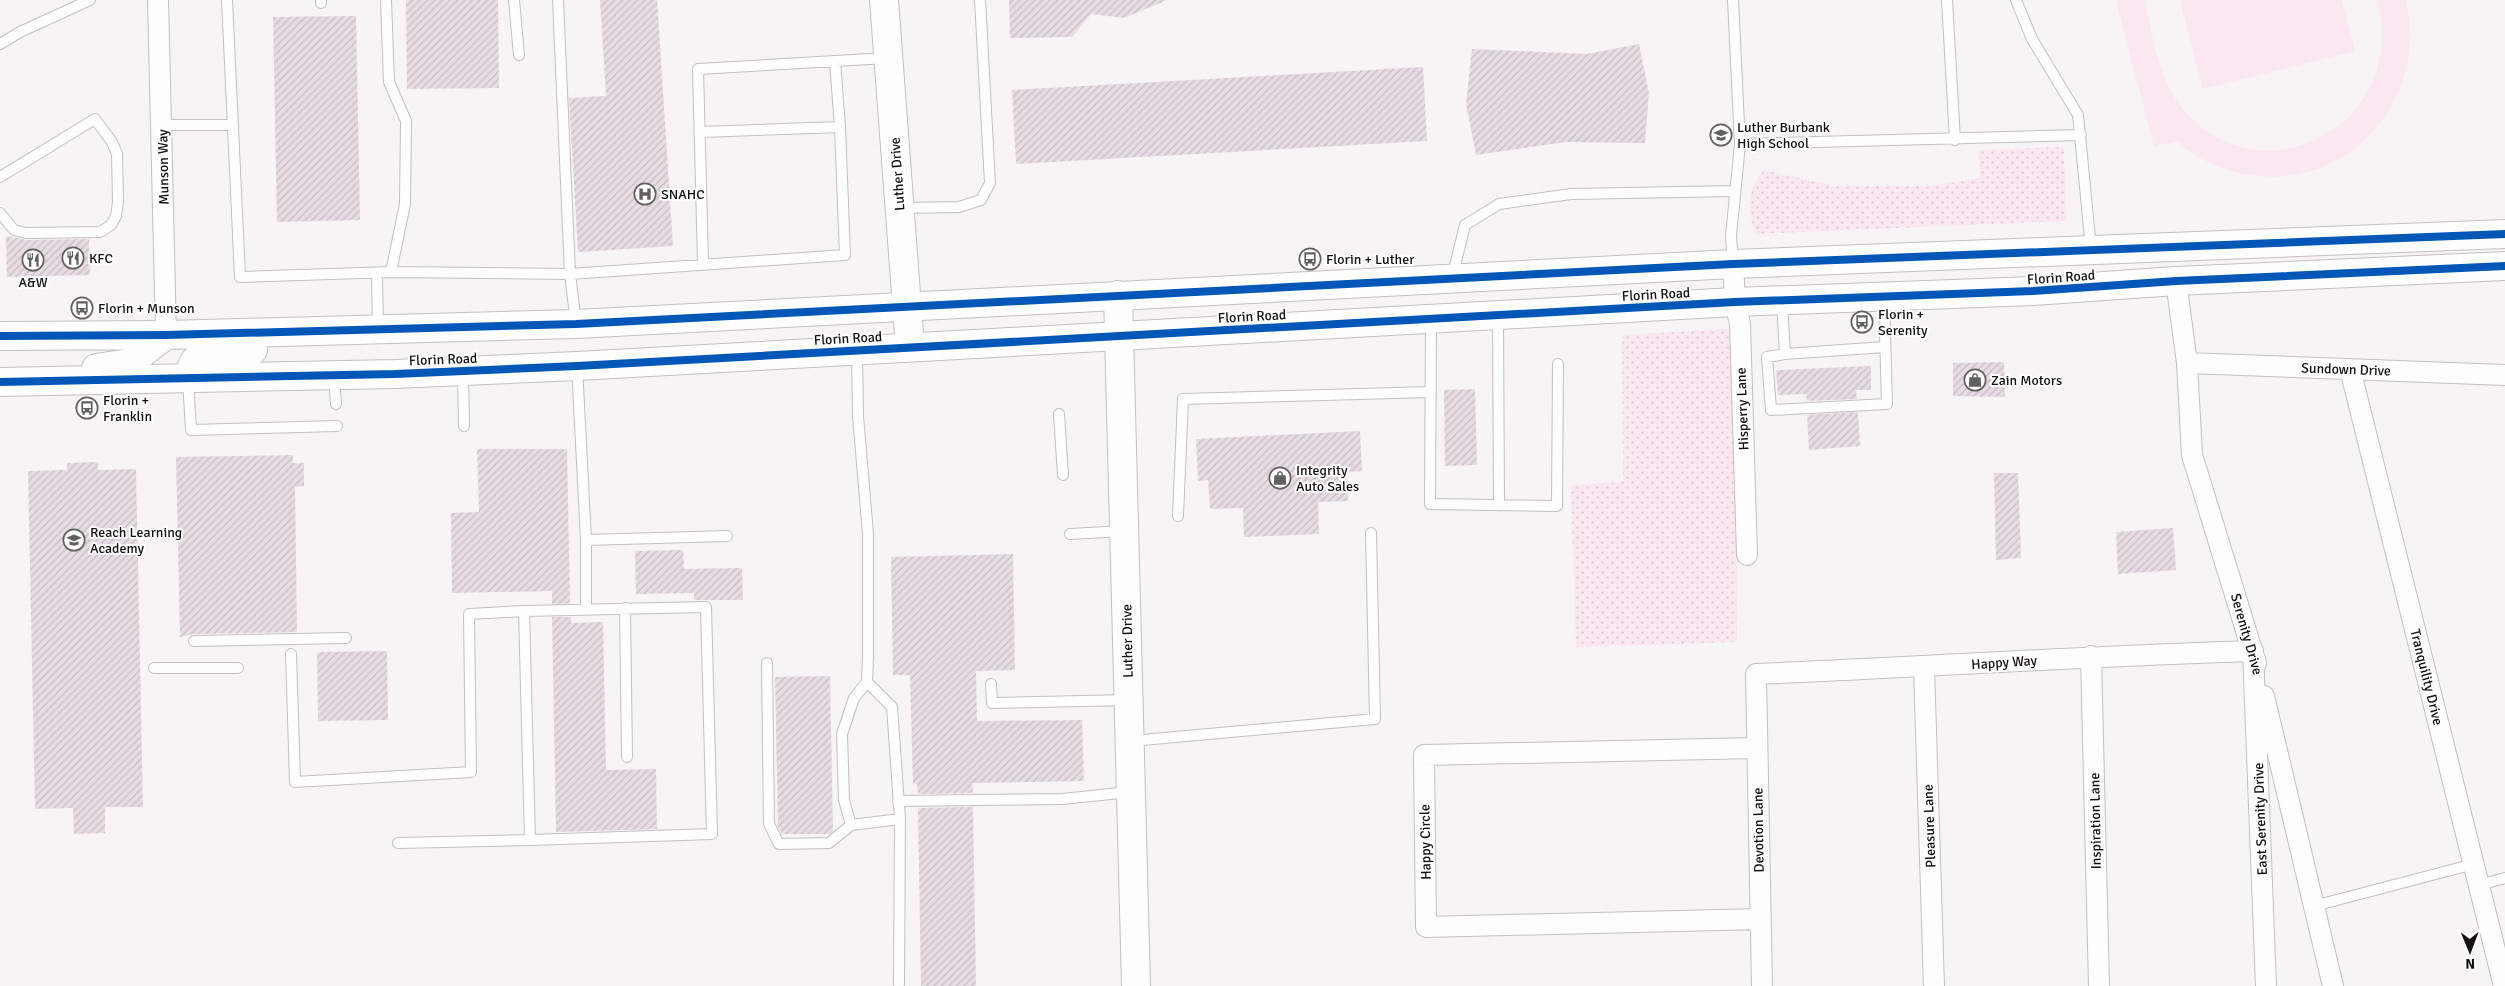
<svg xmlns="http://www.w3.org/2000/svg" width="2505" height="986" viewBox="0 0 2505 986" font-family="Signika,sans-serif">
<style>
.grass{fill:url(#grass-dots)}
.green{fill:#fae7f2}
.building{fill:url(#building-hatch)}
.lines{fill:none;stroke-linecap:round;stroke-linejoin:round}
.lane-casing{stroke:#c2bfc1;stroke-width:12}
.street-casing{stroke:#c2bfc1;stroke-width:22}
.secondary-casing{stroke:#c2bfc1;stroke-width:30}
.primary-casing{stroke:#c2bfc1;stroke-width:30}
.lane{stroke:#fefdfe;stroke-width:10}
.street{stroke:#fefdfe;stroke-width:20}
.secondary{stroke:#fefdfe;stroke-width:28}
.primary{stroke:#fefdfe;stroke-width:28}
.cycleway-casing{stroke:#fff;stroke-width:11}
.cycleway{stroke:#0057b8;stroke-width:8}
.labels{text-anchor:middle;stroke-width:4;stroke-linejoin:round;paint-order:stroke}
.poi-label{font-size:14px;fill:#120f11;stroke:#fff;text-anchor:start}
.street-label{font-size:14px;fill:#120f11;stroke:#fff}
</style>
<defs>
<pattern id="grass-dots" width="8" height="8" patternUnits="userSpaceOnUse" patternTransform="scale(1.25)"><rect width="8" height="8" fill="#fae7f2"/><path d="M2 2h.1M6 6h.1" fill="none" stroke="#d5c5ce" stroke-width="1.8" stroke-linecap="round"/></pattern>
<pattern id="building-hatch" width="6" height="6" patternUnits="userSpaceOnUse" patternTransform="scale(1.25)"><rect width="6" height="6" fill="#e7dce3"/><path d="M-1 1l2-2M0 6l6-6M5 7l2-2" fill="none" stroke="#c5bcc2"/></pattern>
</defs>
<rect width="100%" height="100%" fill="#f8f4f6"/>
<!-- grass -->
<path class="grass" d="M2064 147 2066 221 1755 234C1748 205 1745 195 1764 170L1835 186H1931L1980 178 1978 150Z
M1727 329 1736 352 1737 642 1576 647 1571 485 1623 482 1622 335Z"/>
<!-- green -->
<path class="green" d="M2116 0H2144C2152 32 2157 70 2175 98 2246 206 2412 134 2377 0H2406C2428 99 2352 190 2249 175 2223 171 2196 159 2177 141L2154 147Z
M2180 0H2342L2355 51 2203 89Z"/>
<!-- building -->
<path class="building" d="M406 0H498L499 88 407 89Z
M600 0H657L673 246 578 252 569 98 606 96Z
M1009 0H1167L1124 18 1091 14 1072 37 1010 38Z
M356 16 360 220 277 222 273 17Z
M1639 44 1649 93 1645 143 1566 142 1476 155 1466 104 1472 49 1587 54Z
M1423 67 1427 141 1016 164 1012 90Z
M6 236 26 240 89 239 90 275 7 277Z
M2004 362 2005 397 1953 396V363Z
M1871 366V390H1856L1857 399 1807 401 1806 394 1778 395 1776 370Z
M1475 389 1477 465 1445 466 1444 390Z
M1858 412 1860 446 1809 450 1807 415Z
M1360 431 1362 471 1347 472 1348 501 1318 502 1319 534 1244 537 1243 508 1210 509 1208 480 1198 481 1196 439Z
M477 449H567L570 603 552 604V591L452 593 451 513 479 512Z
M293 455V463H304V486L295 487 297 632 194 634 180 637 176 457Z
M98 462V470L136 469 143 807H105V833L74 834 73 808 35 809 28 471 67 470V463Z
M1994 473H2018L2021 558 1996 560Z
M2173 528 2176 570 2118 574 2116 532Z
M683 550 684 569 742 568 743 600H694V593L636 594 635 551Z
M1013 554 1015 670 976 671 977 721 1082 720 1084 781 972 783 973 793 918 794 917 784H913L910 675H893L891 557Z
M552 617H571V623L603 622 606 770 656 769 657 829 556 832Z
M387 651 388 720 318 721 317 652Z
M830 676 833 831 830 834H782L778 827 775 677Z
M973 807 976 986H921L918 808Z"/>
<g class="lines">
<!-- lane casing -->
<g class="lane-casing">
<path id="lane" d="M227 0 240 277 391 272 570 274 845 255 840 127
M321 0V3
M386 0 389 82 406 121 405 204 391 272
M514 0 519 55
M558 0 570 274 576 323
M1733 0 1740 144 1731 236 1733 263
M1947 0 1955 140
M2016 0 2032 39 2078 115 2091 249
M0 44 20 32 90 0
M162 125H233
M701 132 840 127 835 61
M1740 144 2081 135
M0 177 95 119 112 142 117 154 118 202 116 216 111 225 100 232 26 233 14 230 0 213
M901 208 959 207 981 200 990 183 980 0
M703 263 698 69 887 58
M377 274 378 328
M1452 278 1465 225 1499 204 1571 194 1735 191
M1782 301 1785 354 1767 357 1771 410 1887 404 1884 298
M1498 317 1499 506
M1431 320 1430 504 1557 506 1558 364
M857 352 858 416 868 534V657L867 682 854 698 842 734 844 800 851 825 900 819 892 707 867 682
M1785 354 1885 347
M577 366 586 540
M463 372 464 426
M334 377 336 404
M188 379 191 430 337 426
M1059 414 1063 475
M1178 516 1183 399 1431 392
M1070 534 1124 531
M586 608V540L727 536
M625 608 627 757
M194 641 346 638
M291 654 295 782 471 772 469 614 524 611 530 840 712 834 706 607 524 611
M767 663 769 824 779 844 829 843 851 825
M154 668H238
M991 684 992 703 1128 700
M1131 741 1375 719 1371 533
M898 801 1062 799 1130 792
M398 843 530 840
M2479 885 2505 878
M2314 906 2474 864
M899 984 900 819"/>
</g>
<!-- street casing -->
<g class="street-casing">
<path id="street" d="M158 0 166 335
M1733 264 1735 302 1740 324 1747 555
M2176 281 2187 363 2192 455 2256 663
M2187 363 2505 375
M2350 369 2504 986
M2091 656 2099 986
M1924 667 1934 986
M2264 696 2333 986
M1756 748 1424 755 1426 927 1760 919
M1762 986 1756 674C1922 667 2087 656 2253 651L2266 986"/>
</g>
<!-- secondary casing -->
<g class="secondary-casing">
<path id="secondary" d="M884 0 910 347
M1118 295 1136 986"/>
</g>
<!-- primary casing -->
<g class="primary-casing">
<path id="primary" d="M0 336 166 335 576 324 1733 264 2505 234
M96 368 129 363 166 335
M188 378C190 373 191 367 194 362 202 349 238 350 253 350
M0 382 395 374 577 366 1735 302 2033 291 2176 281 2505 266"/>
</g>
<!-- lane -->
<use href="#lane" class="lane"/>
<!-- street -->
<use href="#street" class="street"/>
<!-- secondary -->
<use href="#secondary" class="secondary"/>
<!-- primary -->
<use href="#primary" class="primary"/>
<!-- cycleway casing -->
<g class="cycleway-casing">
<path id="cycleway" d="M0 336 166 335 576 324 1733 264 2505 234
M0 382 395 374 577 366 1735 302 2033 291 2176 281 2505 266"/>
</g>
<!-- cycleway -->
<use href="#cycleway" class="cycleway"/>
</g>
<!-- icons -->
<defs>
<g id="school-ring" transform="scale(1.125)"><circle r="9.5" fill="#fff" stroke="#625f61" stroke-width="1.5"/><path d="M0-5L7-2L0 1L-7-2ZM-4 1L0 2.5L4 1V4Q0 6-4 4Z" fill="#625f61"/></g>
<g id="hospital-ring" transform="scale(1.125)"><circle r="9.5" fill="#fff" stroke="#625f61" stroke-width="1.5"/><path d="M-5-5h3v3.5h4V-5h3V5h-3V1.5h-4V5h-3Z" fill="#625f61"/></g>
<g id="restaurant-ring" transform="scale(1.125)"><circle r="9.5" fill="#fff" stroke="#625f61" stroke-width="1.5"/><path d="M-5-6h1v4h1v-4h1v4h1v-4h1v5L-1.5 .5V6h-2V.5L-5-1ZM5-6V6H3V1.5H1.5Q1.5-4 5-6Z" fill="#625f61"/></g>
<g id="bus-ring" transform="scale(1.125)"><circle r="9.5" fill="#fff" stroke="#625f61" stroke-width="1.5"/><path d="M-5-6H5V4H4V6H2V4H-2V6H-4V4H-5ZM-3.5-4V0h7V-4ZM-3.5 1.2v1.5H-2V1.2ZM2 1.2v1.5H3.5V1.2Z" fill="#625f61"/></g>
<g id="shop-ring" transform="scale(1.125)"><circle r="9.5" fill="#fff" stroke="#625f61" stroke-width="1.5"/><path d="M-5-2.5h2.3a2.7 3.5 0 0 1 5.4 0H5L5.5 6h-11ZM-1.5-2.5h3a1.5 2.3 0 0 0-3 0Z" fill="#625f61"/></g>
</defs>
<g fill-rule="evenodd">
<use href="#school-ring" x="1721" y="135"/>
<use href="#hospital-ring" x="645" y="194"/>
<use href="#restaurant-ring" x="73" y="258"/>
<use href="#bus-ring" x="1310" y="259"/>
<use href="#restaurant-ring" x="33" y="260"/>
<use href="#bus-ring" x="82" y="308"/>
<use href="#bus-ring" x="1862" y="322"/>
<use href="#shop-ring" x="1975" y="380"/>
<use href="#bus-ring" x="87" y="408"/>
<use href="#shop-ring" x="1280" y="478"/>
<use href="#school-ring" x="74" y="540"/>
</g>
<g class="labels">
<!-- poi labels -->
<g class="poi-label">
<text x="1737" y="132">Luther Burbank<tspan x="1737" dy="16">High School</tspan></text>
<text x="661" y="199">SNAHC</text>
<text x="89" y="263">KFC</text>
<text x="1326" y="264">Florin + Luther</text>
<text x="33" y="287" text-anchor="middle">A&amp;W</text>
<text x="98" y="313">Florin + Munson</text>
<text x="1878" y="319">Florin +<tspan x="1878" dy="16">Serenity</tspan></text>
<text x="1991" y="385">Zain Motors</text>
<text x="103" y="405">Florin +<tspan x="103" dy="16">Franklin</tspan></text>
<text x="1296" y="475">Integrity<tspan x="1296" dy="16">Auto Sales</tspan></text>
<text x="90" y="537">Reach Learning<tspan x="90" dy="16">Academy</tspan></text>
</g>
<!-- street labels -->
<g class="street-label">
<text transform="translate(163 167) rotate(-91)" y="5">Munson Way</text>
<text transform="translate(897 174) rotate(-94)" y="5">Luther Drive</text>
<text transform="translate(2061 277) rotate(-4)" y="5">Florin Road</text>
<text transform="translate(1656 294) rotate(-3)" y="5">Florin Road</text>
<text transform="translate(1252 316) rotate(-3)" y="5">Florin Road</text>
<text transform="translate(848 338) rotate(-3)" y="5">Florin Road</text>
<text transform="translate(443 359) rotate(-2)" y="5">Florin Road</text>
<text transform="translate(2346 369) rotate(2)" y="5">Sundown Drive</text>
<text transform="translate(1742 409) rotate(-92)" y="5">Hisperry Lane</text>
<text transform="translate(2247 634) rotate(74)" y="5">Serenity Drive</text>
<text transform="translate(1127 641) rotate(-91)" y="5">Luther Drive</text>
<text transform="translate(2004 662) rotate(-4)" y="5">Happy Way</text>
<text transform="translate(2427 677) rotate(76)" y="5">Tranquility Drive</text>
<text transform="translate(2260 819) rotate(-92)" y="5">East Serenity Drive</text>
<text transform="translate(2095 821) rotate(-91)" y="5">Inspiration Lane</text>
<text transform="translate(1929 826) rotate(-92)" y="5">Pleasure Lane</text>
<text transform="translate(1758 830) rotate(-91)" y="5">Devotion Lane</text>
<text transform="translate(1425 842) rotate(-91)" y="5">Happy Circle</text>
</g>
</g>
<!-- north arrow -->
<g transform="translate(2470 951) rotate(179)" stroke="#ffffff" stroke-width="4" paint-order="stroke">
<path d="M0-4L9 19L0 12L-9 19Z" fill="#120f11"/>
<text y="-8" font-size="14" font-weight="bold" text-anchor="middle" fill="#120f11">N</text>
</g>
</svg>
